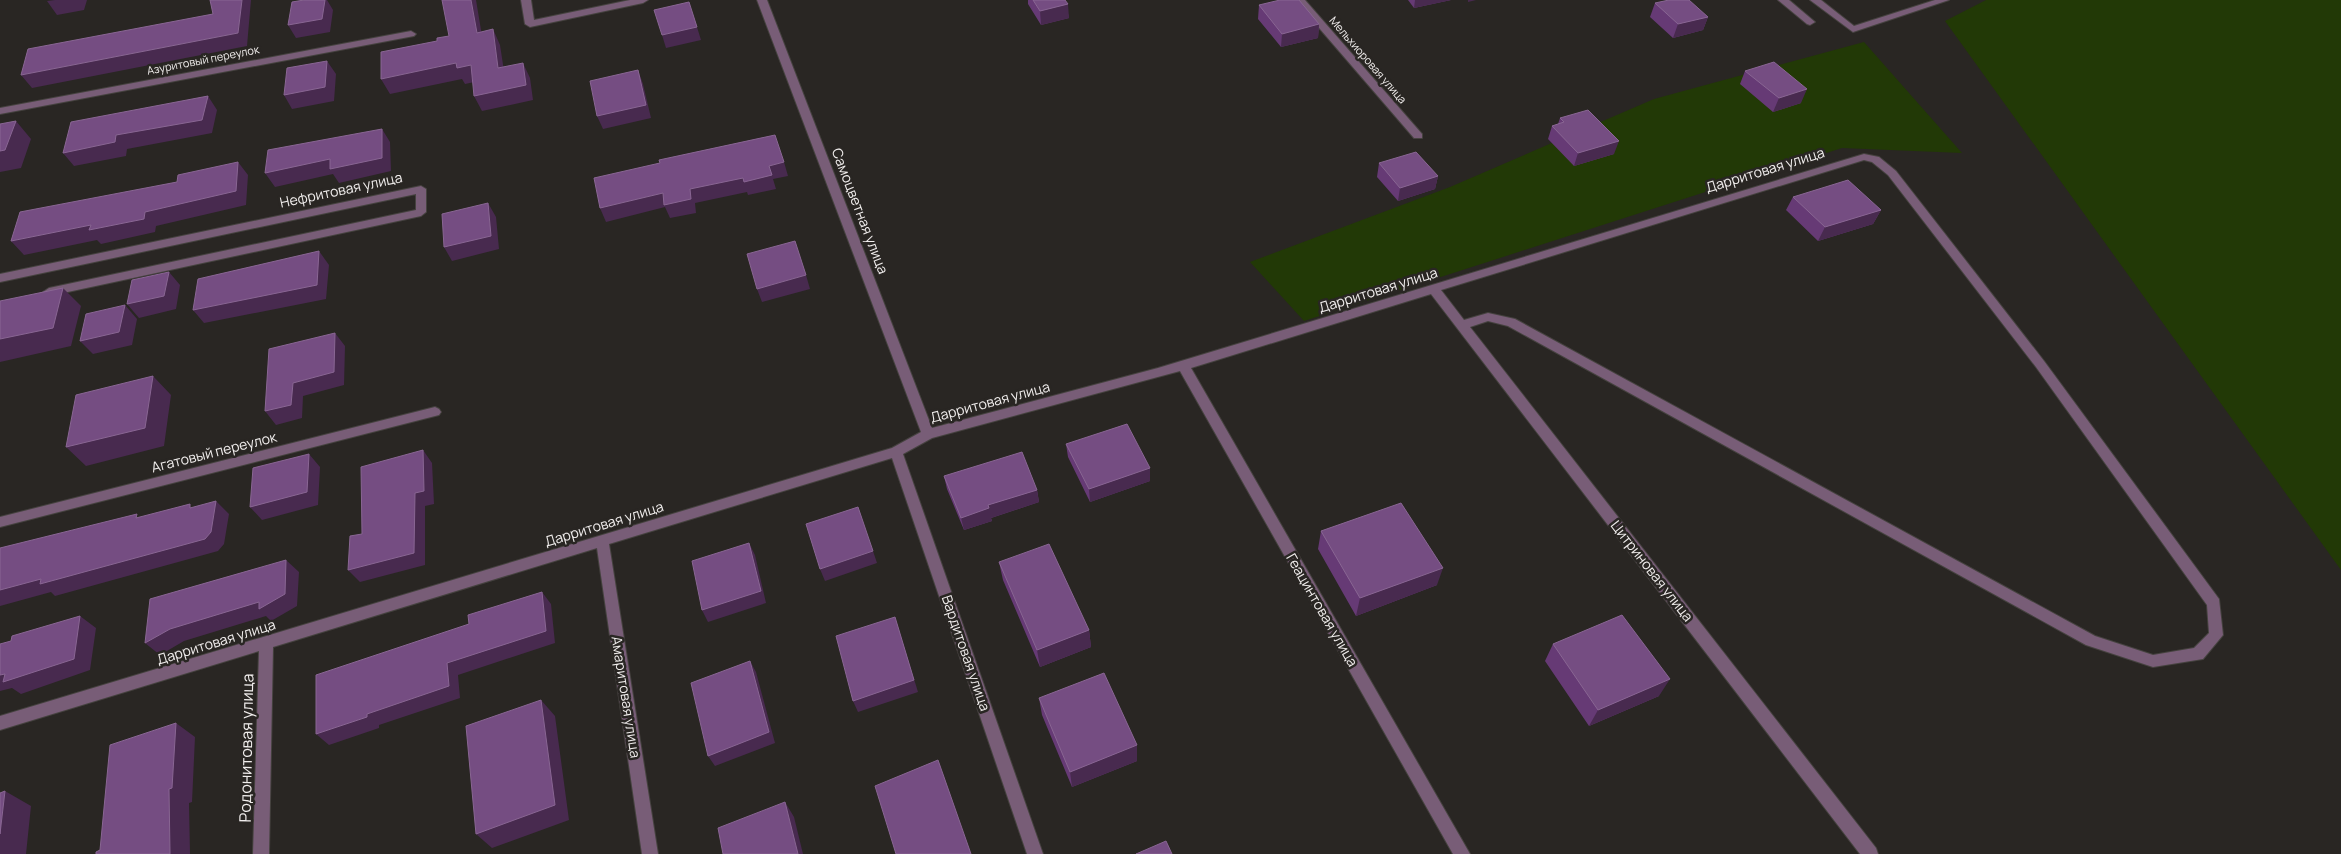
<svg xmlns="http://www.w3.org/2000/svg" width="2341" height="854" viewBox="0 0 2341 854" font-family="Manrope,sans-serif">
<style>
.green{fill:#223906}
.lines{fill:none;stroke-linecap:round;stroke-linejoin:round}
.minor-casing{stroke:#45423f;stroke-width:2}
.minor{fill:#785d77;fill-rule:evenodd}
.wall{fill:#663a75}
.shaded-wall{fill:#482a4f}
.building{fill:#754d82;stroke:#896693}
.labels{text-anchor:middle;stroke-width:5;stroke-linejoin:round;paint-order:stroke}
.far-street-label{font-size:11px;fill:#f1eeed;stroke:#292623}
.street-label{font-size:14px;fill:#f1eeed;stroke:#292623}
.near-street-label{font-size:16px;fill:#f1eeed;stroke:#292623}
</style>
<rect width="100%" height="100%" fill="#292623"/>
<!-- green -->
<path class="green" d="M1986 0H2341V570L1945 21Z
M1864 42 1962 153 1842 148 1304 321 1250 262 1450 187 1654 99Z"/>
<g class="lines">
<!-- minor casing -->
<g class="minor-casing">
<path id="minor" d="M521 0H531L534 20 630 0H648L643 3 530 27 525 24Z
M757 0H767L932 428 1158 368 1864 154 1879 157 1896 171 2044 361 2219 599 2223 635 2203 659 2153 667 2086 645 1508 326 1488 321 1470 327 1876 848 1878 854H1860L1431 294 1191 368 1470 854H1453L1180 371 932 438 903 454 1043 854H1027L892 458 609 544 658 854H642L597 548 273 647 269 854H253L259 651 0 730V716L892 448 921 432ZM1864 160 1872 162 1888 175 2036 367 2207 605 2209 633 2194 648 2153 655 2095 636 1515 319 1488 313 1464 320 1441 290Z
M1295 0H1305L1422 134V138H1414Z
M1778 0H1789L1815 22 1810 25 1807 24Z
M1810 0H1821L1854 26 1935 0H1949L1853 32Z
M411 31 416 34 414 36 0 114V108Z
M421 186 426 189V212L421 216 49 296 43 292 49 288 416 210V194L0 282V274Z
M435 407 439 409 441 412 439 415 0 527V517Z"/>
</g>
<!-- minor -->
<use href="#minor" class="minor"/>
</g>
<!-- wall -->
<path class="wall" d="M1028 0H1065L1069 18 1041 25 1028 4Z
M1408 0H1451L1414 8Z
M1655 3 1708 17 1703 30 1673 38 1650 17Z
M1259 5 1319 24 1318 38 1281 47 1258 19Z
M1745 71 1801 103 1773 112 1740 84Z
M1560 118 1614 154 1574 166 1548 139 1552 126 1558 124Z
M1379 163 1438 176 1435 189 1398 201 1377 177Z
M1793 197 1881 210 1873 224 1818 241 1786 210Z
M1066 444 1150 481 1090 502 1068 457Z
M944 476 1037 490 1039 502 991 518 992 521 964 530 947 489Z
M1321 531 1437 585 1356 616 1318 549Z
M999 562 1089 630 1091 647 1040 667 1003 580Z
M1553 644 1659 696 1589 726 1545 661Z
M1039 698 1137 761 1072 787 1042 715Z"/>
<!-- shaded-wall -->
<path class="shaded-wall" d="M55 0H87L84 10 57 15 47 1Z
M242 0H251L247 46 32 88 21 75 238 33Z
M325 0H327L333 10 330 32 296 38 288 25Z
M471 0H476L484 48 477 33Z
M1415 0H1451L1414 8Z
M1468 0H1476L1468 2Z
M1068 4 1069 18 1041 25 1040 11Z
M1708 17 1703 30 1673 38 1678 24Z
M1319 24 1318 38 1281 47 1282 34Z
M697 27 701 40 666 48 662 35Z
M493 29 500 45 506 84 498 68Z
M327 61 336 74 334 101 292 109 284 95Z
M456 63 471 65 479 81 465 84 462 79 390 94 381 79Z
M523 63 530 78 533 100 482 111 474 96Z
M638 70 643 84 651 118 603 129 597 116Z
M1807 89 1801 103 1773 112 1779 98Z
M208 96 217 110 212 133 127 149 126 156 74 166 63 153 116 135Z
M16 121 31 139 21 168 0 172V151Z
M382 129 390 142 391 171 339 183 333 174 275 187 265 173Z
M1619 141 1614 154 1574 166 1578 153Z
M238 162 248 175 246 205 156 226 155 232 101 244 97 240 24 255 11 241 145 212Z
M784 162 788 176 773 179 776 189 748 195 747 192 695 203 696 213 670 218 665 207 606 222 600 208 663 193 690 189 769 166Z
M1438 176 1435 189 1398 201 1400 188Z
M488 203 496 217 499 249 452 261 444 247Z
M1881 210 1873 224 1818 241 1825 227Z
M319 251 329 265 326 299 204 323 193 310Z
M169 272 180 285 176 309 139 318 127 304Z
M806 275 810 289 762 302 757 289Z
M63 288 81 306 71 346 0 362V339Z
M125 305 137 319 132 345 93 354 80 341Z
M335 333 345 346 344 385 303 396 302 418 276 425 265 411 293 383Z
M153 376 171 395 164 446 86 466 66 447Z
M423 450 432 463 434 504 425 506V565L360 582 348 570 415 493Z
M309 454 320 467 318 505 262 520 250 507Z
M1150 468V481L1090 502 1089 489Z
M1037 490 1039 502 991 518 992 521 964 530 961 518 988 505Z
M216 501 229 514 224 544 218 551 55 596 51 592 0 606V590Z
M749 543 755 555 766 603 708 622 702 610Z
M873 551 877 563 825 581 820 569Z
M286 560 299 572 297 606 271 621 266 616 184 641 160 655 145 643Z
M1443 568 1437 585 1356 616 1360 598Z
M542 592 551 604 555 643 458 675 460 698 379 725V728L329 745 316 734 367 714Z
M80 616 96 628 90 670 21 694 12 688 0 691V675Z
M895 617 918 692 858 712 853 701Z
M1089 630 1091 647 1040 667 1037 650Z
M750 661 756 672 775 743 715 766 708 756Z
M1670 679 1659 696 1589 726 1598 710Z
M541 700 555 716 569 820 492 848 476 834Z
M176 723 195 737 192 802 189 803 190 854H170L169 789Z
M1137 745V761L1072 787 1070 772Z
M5 791 31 806 26 854H0V834Z
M785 802 794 817 803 854H798Z"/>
<!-- building -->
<path class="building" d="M210 0H242L238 33 21 75 28 49 213 14Z
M304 0H325L322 19 288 25 292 2Z
M442 0H471L477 33 493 29 498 68 523 63 526 85 474 96 471 65 457 68 456 63 381 79V52L437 41V38L449 36Z
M1033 0H1065L1068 4 1040 11Z
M1280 0H1299L1319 24 1282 34 1259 5Z
M1669 0H1689L1708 17 1678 24 1655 3Z
M689 2 697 27 662 35 654 10Z
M327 61 325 87 284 95 287 68Z
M1774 62 1807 89 1779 98 1745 71Z
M638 70 646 105 597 116 590 81Z
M208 96 202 120 116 135 115 142 63 153 71 122Z
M1588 110 1619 141 1578 153 1552 126 1564 122 1560 118Z
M16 121 5 150 0 151V124Z
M382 129V158L330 169V159L265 173 268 150Z
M775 135 784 162 769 166 772 175 744 182 743 178 690 189 691 199 664 205 663 193 600 208 594 178 660 163 659 160Z
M1416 152 1438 176 1400 188 1379 163Z
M238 162 236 191 145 212 144 219 89 230 91 225 11 241 20 212 177 182 178 175Z
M1848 180 1881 210 1825 227 1793 197Z
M488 203 491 236 444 247 442 214Z
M795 241 806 275 757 289 747 254Z
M319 251 317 285 193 310 198 279Z
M169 272 164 296 127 304 132 280Z
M63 288 53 328 0 339V301Z
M125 305 119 332 80 341 86 314Z
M335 333 334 372 293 383 291 405 265 411 269 349Z
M153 376 145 428 66 447 76 395Z
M1127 424 1150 468 1089 489 1066 444Z
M423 450 424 491 415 493 414 553 348 570 350 536 362 534 361 467Z
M1022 452 1037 490 988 505 989 508 961 518 944 476Z
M309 454 307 492 250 507 253 468Z
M216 501 211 532 205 539 40 584 41 579 0 590V548L137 514 136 518 190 504V508Z
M1401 503 1443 568 1360 598 1321 531Z
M858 507 873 551 820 569 806 524Z
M749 543 761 591 702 610 692 561Z
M1049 544 1089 630 1037 650 999 562Z
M286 560 285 594 259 609V602L170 629 145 643 150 599Z
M542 592 546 631 447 663 449 686 367 714V717L316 734V675L469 624 468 615Z
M1622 615 1670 679 1598 710 1553 644Z
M80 616 74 659 3 682 5 674 0 675V644L11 641 12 636Z
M895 617 914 680 853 701 836 636Z
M750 661 769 732 708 756 691 683Z
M1104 673 1137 745 1070 772 1039 698Z
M541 700 555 805 476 834 466 726Z
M176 723 172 788 169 789 170 854H96V852L100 850 110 745Z
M938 760 971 854H896L875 786Z
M5 791 0 834V793Z
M785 802 798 854H723L718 828Z
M1166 841 1172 854H1136Z"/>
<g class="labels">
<!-- far-street labels -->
<g class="far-street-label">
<text transform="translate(203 60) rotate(-11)" y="4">Азуритовый переулок</text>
<text transform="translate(1368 60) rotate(49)" y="4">Мельхиоровая улица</text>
</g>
<!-- street labels -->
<g class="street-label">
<text transform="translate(1765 170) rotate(-17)" y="5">Дарритовая улица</text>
<text transform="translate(341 190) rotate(-12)" y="5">Нефритовая улица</text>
<text transform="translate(860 211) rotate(69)" y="5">Самоцветная улица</text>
<text transform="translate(1378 290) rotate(-17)" y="5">Дарритовая улица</text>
<text transform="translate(990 402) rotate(-15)" y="5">Дарритовая улица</text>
<text transform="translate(214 452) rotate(-14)" y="5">Агатовый переулок</text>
<text transform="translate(604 524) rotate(-17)" y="5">Дарритовая улица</text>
<text transform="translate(1652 571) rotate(52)" y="5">Цитриновая улица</text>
<text transform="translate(1322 610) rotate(60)" y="5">Геацинтовая улица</text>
<text transform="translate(216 642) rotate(-17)" y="5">Дарритовая улица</text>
<text transform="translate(966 653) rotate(71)" y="5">Вардитовая улица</text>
<text transform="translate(626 697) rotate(81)" y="5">Амаритовая улица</text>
</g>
<!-- near-street labels -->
<g class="near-street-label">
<text transform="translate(246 748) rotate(-89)" y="6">Родонитовая улица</text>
</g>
</g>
</svg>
